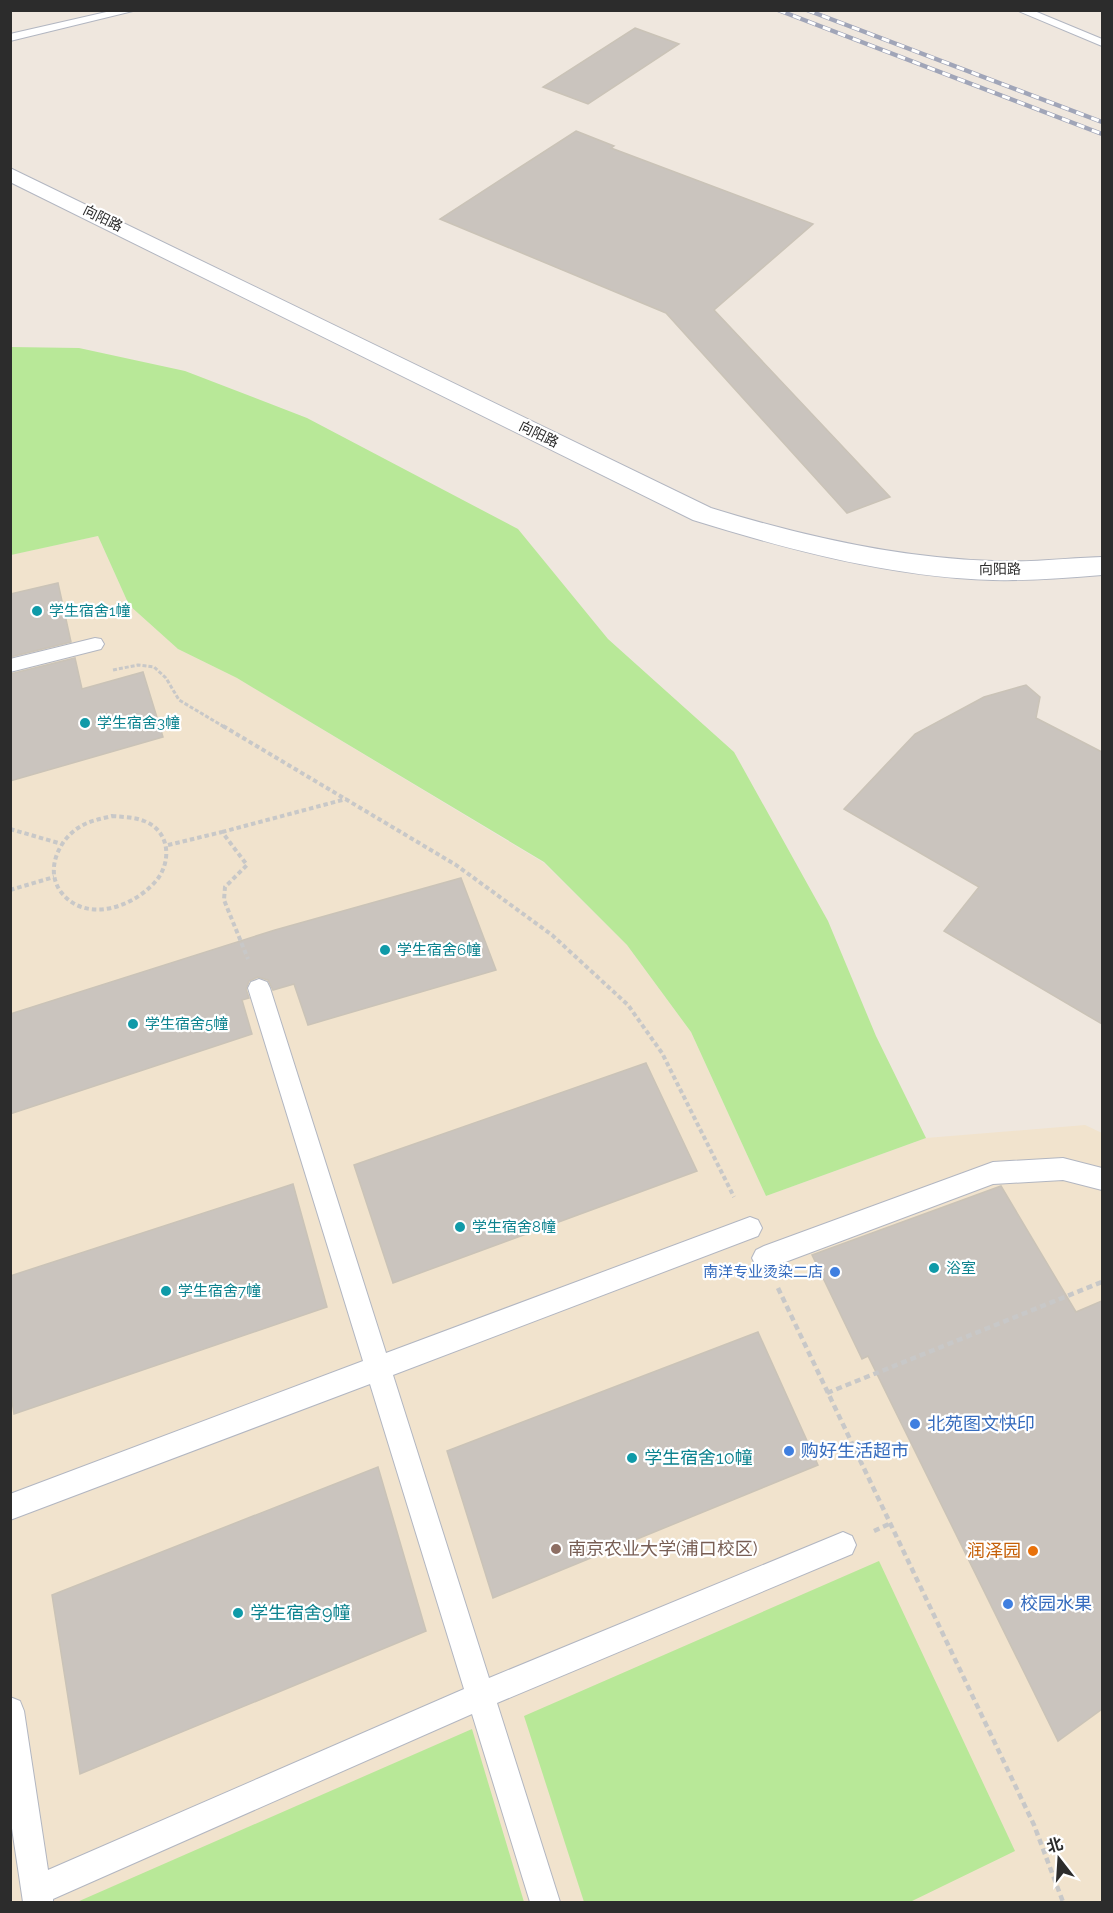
<svg xmlns="http://www.w3.org/2000/svg" width="1113" height="1913" viewBox="0 0 1113 1913" font-family="Raleway,'Noto Sans SC',sans-serif">
<style>
.education{fill:#f1e3cd}
.green{fill:#b8e898}
.building{fill:#cac4be;stroke:#cac3b7;stroke-width:1.5}
.lines{fill:none;stroke-linecap:round;stroke-linejoin:round}
.service-casing{stroke:#b2b6c1;stroke-width:2}
.minor-casing{stroke:#b2b6c1;stroke-width:2}
.path-far2{stroke:#c8c8c8;stroke-width:3;stroke-dasharray:4 2;stroke-linecap:butt}
.path-far1{stroke:#c8c8c8;stroke-width:4;stroke-dasharray:4.5 3;stroke-linecap:butt}
.path{stroke:#c8c8c8;stroke-width:4.5;stroke-dasharray:6 4;stroke-linecap:butt}
.service{fill:#fff;fill-rule:evenodd}
.minor{fill:#fff;fill-rule:evenodd}
.rail-casing{stroke:#a0a5b8;stroke-width:4.5}
.rail{stroke:#fff;stroke-width:3;stroke-dasharray:8;stroke-linecap:butt}
.culture-dot{fill:#0f9aa8;stroke:#fff;stroke-width:2}
.shop-dot{fill:#3f7fe0;stroke:#fff;stroke-width:2}
.education-dot{fill:#8d6e63;stroke:#fff;stroke-width:2}
.food-dot{fill:#e8710a;stroke:#fff;stroke-width:2}
.labels{text-anchor:middle;stroke-width:4.5;stroke-linejoin:round;paint-order:stroke}
.far-street-label{font-size:14px;fill:#2c2c2c;stroke:#fff}
.culture-label{font-size:15px;fill:#0d838f;stroke:#fff;text-anchor:start}
.shop-label{font-size:15px;fill:#366cbe;stroke:#fff;text-anchor:end}
.near-shop-label{font-size:18px;fill:#366cbe;stroke:#fff;text-anchor:start}
.near-culture-label{font-size:18px;fill:#0d838f;stroke:#fff;text-anchor:start}
.near-education-label{font-size:18px;fill:#785e54;stroke:#fff;text-anchor:start}
.near-food-label{font-size:18px;fill:#c56008;stroke:#fff;text-anchor:end}
</style>
<rect width="100%" height="100%" fill="#efe7de"/>
<!-- education -->
<path class="education" d="M98 536 129 605 178 649 237 678 544 863 627 945 691 1032 766 1196 926 1138 1085 1125 1102 1133V1902H11L10 555Z"/>
<!-- green -->
<path class="green" d="M11 347 79 348 185 371 307 418 518 529 608 639 734 752 828 921 876 1036 926 1138 766 1196 691 1032 627 945 544 862 237 678 178 649 129 605 98 536 11 555Z
M879 1561 1015 1851 910 1902H584L524 1716Z
M472 1729 524 1902H77Z"/>
<!-- building -->
<path class="building" d="M635 28 679 44 588 104 543 87Z
M576 131 614 146 611 148 813 224 714 310 890 497 847 513 666 313 440 219Z
M58 583 71 642 10 657V594Z
M75 658 82 689 143 672 163 737 10 781V674Z
M1026 685 1040 697 1036 718 1102 752V1024L944 931 979 887 844 809 915 734 984 697Z
M461 878 496 970 308 1025 294 984 273 990 268 980 258 977 249 981 246 989 249 998 242 1000 252 1034 10 1114V1014L275 930Z
M646 1063 697 1171 393 1283 354 1165Z
M293 1184 327 1307 14 1414 10 1388V1276Z
M1001 1186 1076 1312 1102 1301V1709L1058 1741 868 1356 862 1359 812 1255Z
M758 1332 818 1465 493 1598 447 1451Z
M378 1467 426 1631 80 1774 52 1595Z"/>
<g class="lines">
<!-- service casing -->
<g class="service-casing">
<path id="service" d="M115 10H137L10 41V34Z
M1016 10H1032L1102 39V46Z
M95 638 101 639 104 644 101 649 10 672V659Z
M259 979 267 982 270 988 386 1353 750 1217 758 1220 762 1228 758 1236 393 1375 489 1678 843 1532 852 1536 856 1545 852 1554 497 1703 560 1902H530L472 1714 53 1899V1902H23L10 1815V1697L20 1701 24 1711 48 1870 464 1689 370 1384 10 1520V1494L363 1361 248 988 251 982Z
M1063 1158 1102 1168V1190L1063 1180 993 1184 764 1270 756 1266 752 1258 756 1250 764 1246 993 1162Z"/>
</g>
<!-- minor casing -->
<g class="minor-casing">
<path id="minor" d="M10 168 711 508C802 536 897 558 993 561 1029 563 1066 558 1102 557V575C1066 578 1029 581 993 580 891 577 790 550 693 520L10 182Z"/>
</g>
<!-- path-far2 -->
<path class="path-far2" d="M113 670 138 665 154 667 166 678 179 700 226 728"/>
<!-- path-far1 -->
<path class="path-far1" d="M223 726 456 865 552 935 628 1005 662 1053 734 1197
M112 816C122 817 135 817 144 821 168 830 172 857 159 877 139 905 87 926 61 892 45 871 58 841 78 828 88 821 100 819 112 816Z
M10 829 62 844
M222 832 346 799
M168 845 222 832 247 865 225 887 224 900 248 959
M10 890 54 877"/>
<!-- path -->
<path class="path" d="M778 1288 1034 1825 1063 1902
M827 1393 1102 1282
M874 1531 889 1524"/>
<!-- service -->
<use href="#service" class="service"/>
<!-- minor -->
<use href="#minor" class="minor"/>
<!-- rail casing -->
<g class="rail-casing">
<path id="rail" d="M778 10 1102 134
M807 10 1102 122"/>
</g>
<!-- rail -->
<use href="#rail" class="rail"/>
</g>
<!-- markers -->
<g class="culture-dot">
<circle cx="37" cy="611" r="6"/>
<circle cx="85" cy="723" r="6"/>
<circle cx="385" cy="950" r="6"/>
<circle cx="133" cy="1024" r="6"/>
<circle cx="460" cy="1227" r="6"/>
<circle cx="934" cy="1268" r="6"/>
<circle cx="166" cy="1291" r="6"/>
<circle cx="632" cy="1458" r="6"/>
<circle cx="238" cy="1613" r="6"/>
</g>
<g class="shop-dot">
<circle cx="835" cy="1272" r="6"/>
<circle cx="915" cy="1424" r="6"/>
<circle cx="789" cy="1451" r="6"/>
<circle cx="1008" cy="1604" r="6"/>
</g>
<circle class="education-dot" cx="556" cy="1549" r="6"/>
<circle class="food-dot" cx="1033" cy="1551" r="6"/>
<g class="labels">
<!-- far-street labels -->
<g class="far-street-label">
<text transform="translate(103 218) rotate(26)" y="5">向阳路</text>
<text transform="translate(539 434) rotate(26)" y="5">向阳路</text>
<text transform="translate(1000 569) rotate(-1)" y="5">向阳路</text>
</g>
<!-- culture labels -->
<g class="culture-label">
<text x="49" y="616">学生宿舍1幢</text>
<text x="97" y="728">学生宿舍3幢</text>
<text x="397" y="955">学生宿舍6幢</text>
<text x="145" y="1029">学生宿舍5幢</text>
<text x="472" y="1232">学生宿舍8幢</text>
<text x="946" y="1273">浴室</text>
<text x="178" y="1296">学生宿舍7幢</text>
</g>
<!-- shop labels -->
<g class="shop-label">
<text x="823" y="1277">南洋专业烫染二店</text>
</g>
<!-- near-shop labels -->
<g class="near-shop-label">
<text x="927" y="1430">北苑图文快印</text>
<text x="801" y="1457">购好生活超市</text>
<text x="1020" y="1610">校园水果</text>
</g>
<!-- near-culture labels -->
<g class="near-culture-label">
<text x="644" y="1464">学生宿舍10幢</text>
<text x="250" y="1619">学生宿舍9幢</text>
</g>
<!-- near-education labels -->
<g class="near-education-label">
<text x="568" y="1555">南京农业大学(浦口校区)</text>
</g>
<!-- near-food labels -->
<g class="near-food-label">
<text x="1021" y="1557">润泽园</text>
</g>
</g>
<!-- border -->
<rect width="1113" height="1913" fill="none" stroke="#2c2c2c" stroke-width="24"/>
<!-- north arrow -->
<g transform="translate(1059 1859) rotate(343)" stroke="#ffffff" stroke-width="4.5" paint-order="stroke">
<path d="M0-4.5L10 22L0 15L-10 22Z" fill="#2c2c2c"/>
<text y="-9" font-size="16" font-weight="bold" text-anchor="middle" fill="#2c2c2c">北</text>
</g>
</svg>
